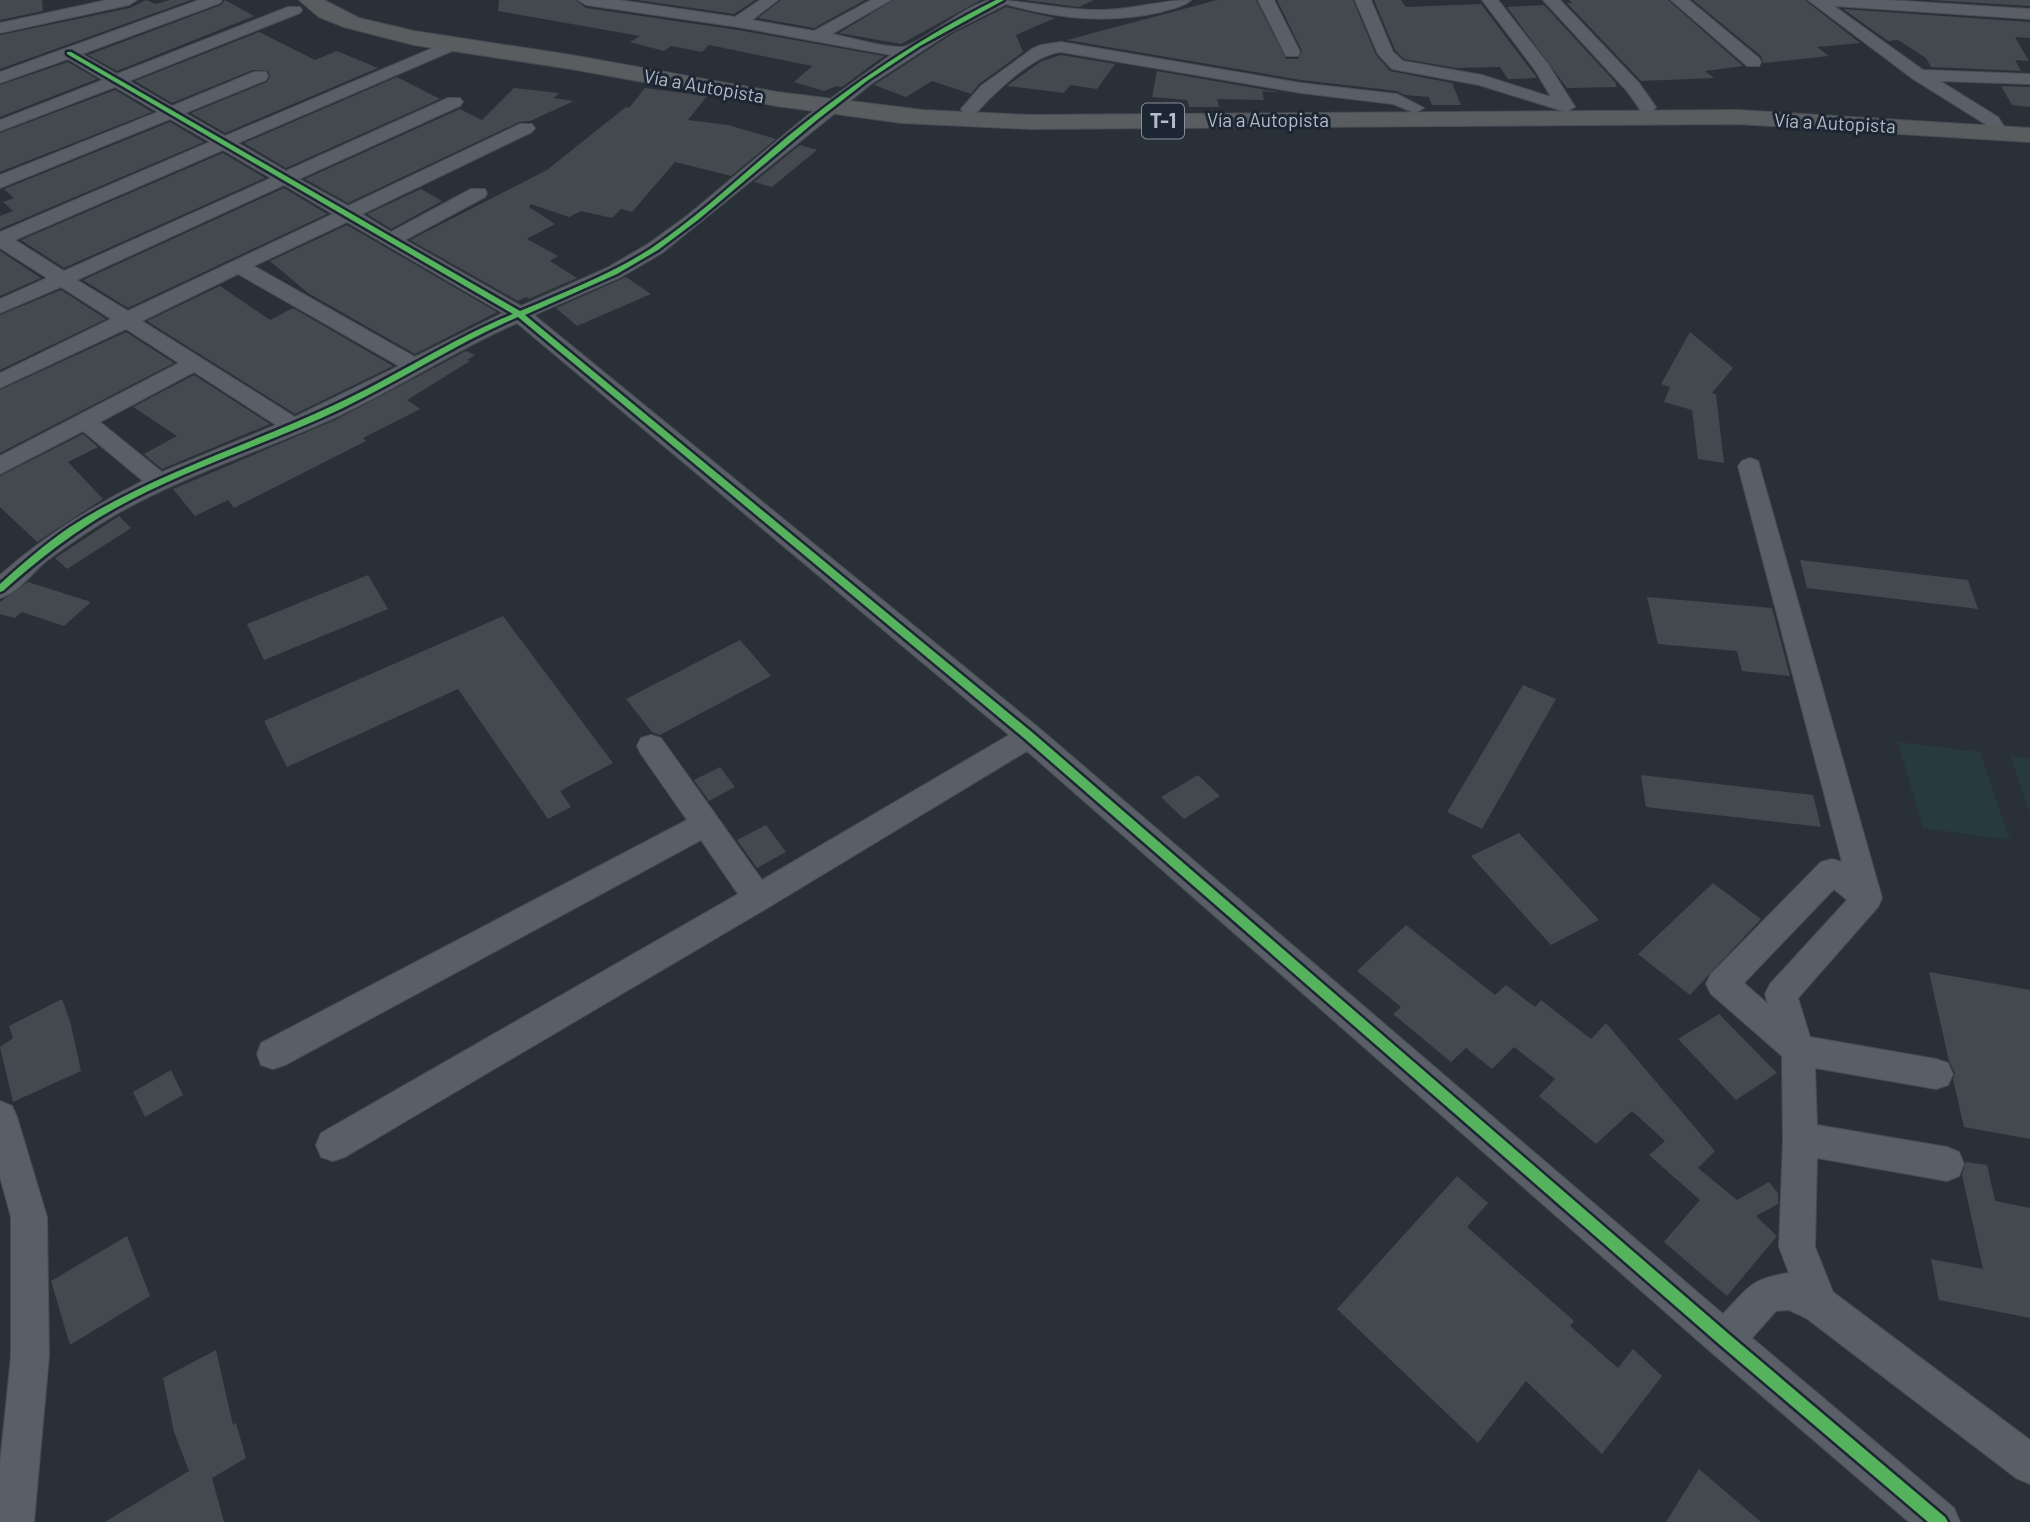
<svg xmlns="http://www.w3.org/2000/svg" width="2030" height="1522" viewBox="0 0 2030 1522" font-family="Barlow,sans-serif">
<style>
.green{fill:#273a3e}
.building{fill:#444950}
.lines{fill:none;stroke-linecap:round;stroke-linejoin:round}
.minor-casing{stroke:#484c53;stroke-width:2}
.highway-casing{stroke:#474c53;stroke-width:2}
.minor{fill:#5a5e66;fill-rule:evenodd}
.highway{fill:#5a5d60;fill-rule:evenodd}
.cycleway-casing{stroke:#1d2633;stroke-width:5}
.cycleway{fill:#56b35d;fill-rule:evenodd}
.labels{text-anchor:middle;stroke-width:6;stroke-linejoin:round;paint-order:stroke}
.far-street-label{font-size:19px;fill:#b4bcc9;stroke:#1d2633}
.shield{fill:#1d2633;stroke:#878f9c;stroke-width:2}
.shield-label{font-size:21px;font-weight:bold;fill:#b4bcc9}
</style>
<rect width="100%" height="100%" fill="#2a3038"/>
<!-- green -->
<path class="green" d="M1898 742 1980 752 2010 840 1923 828Z
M2010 756 2030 759V814Z"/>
<!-- building -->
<path class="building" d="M0 0H42L43 11 0 20Z
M146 0 156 4 170 0H191L0 69V35L130 8Z
M225 0 254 16 117 71 88 55 221 5Z
M499 0H576L586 8 738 30 884 56 842 87 837 86 824 91 794 82 812 66 709 45 702 52 671 46 664 51 630 42 640 36 498 11Z
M637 0H755L734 14Z
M781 0H865L814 28 758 18Z
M893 0H981L901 44 839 33Z
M1025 0H1094L1079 7Z
M1217 0H1256L1286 59H1298L1302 51 1277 0H1353L1376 55 1390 71 1452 83 1461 105H1432L1429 97 1405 95 1397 91 1301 80 1067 40Z
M1374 0H1401L1406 7 1481 4 1537 78 1508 79 1500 67 1456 68 1404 59 1395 50Z
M1569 0H1668L1743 66 1705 71 1714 78 1641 81 1567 3H1572Z
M1693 0H1805L1860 43 1817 47 1829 56 1763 63 1761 56Z
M1929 0H2030V6Z
M1544 5 1615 82 1617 87 1567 88 1507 7Z
M1006 7 1055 18 1016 35 1023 52 979 84 971 94 932 81 906 97 874 85 952 34Z
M1843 9 2030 22V38L2015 37 2029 61 2015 60 2021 71 1931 67 1926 58 1898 40 1888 41Z
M259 32 315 60 337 51 378 68 225 133 191 113 267 82 270 77 268 71 253 70 172 103 135 81Z
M1061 55 1115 64 1097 89 1070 85 1064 93 1007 86 1040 62Z
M68 62 97 79 0 117V85Z
M1157 71 1284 93 1262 91 1264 100 1217 99 1219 107H1189L1187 100 1152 97Z
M397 77 440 99 286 168 244 143Z
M2001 86 2030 87V107L2012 105Z
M514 88 559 93 554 98 574 101 530 121 519 122 348 203 305 179 460 109 482 120Z
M645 88 707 96 688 120 728 125 776 139 731 176 675 162 632 212 621 209 612 218 581 211 569 217 531 204 529 207 555 224 527 239 558 256 550 261 577 278 529 299 526 297 518 301 410 240 547 170 626 107 629 108Z
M115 90 152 112 0 172V133Z
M170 122 204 142 0 229V216L13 211 3 202 14 198 4 189Z
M800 145 817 150 772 187 754 182Z
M223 153 265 178 64 268 21 240Z
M284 188 327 214 128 308 83 280Z
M421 189 442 201 391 229 367 214Z
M347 225 497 312 415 354 308 293 270 261Z
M0 251 41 278 0 296Z
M626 277 651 294 577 326 556 308Z
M220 286 270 320 293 308 393 366 295 414 147 321Z
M61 290 106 319 0 370V315Z
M126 332 174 363 0 453V390Z
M1690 332 1733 368 1712 393 1716 394 1724 463 1698 459 1692 410 1664 402 1670 387 1661 384Z
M466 351 475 355 467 360 470 361 407 400 420 409 363 438 366 441 234 508 228 500 195 516 173 489 335 420Z
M194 375 270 424 162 469 144 454 177 436 133 407Z
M83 434 98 447 68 462 103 499 37 542 0 507V476Z
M119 516 131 528 67 569 55 558Z
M1800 560 1968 580 1978 609 1807 588Z
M368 575 388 609 264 660 247 624Z
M28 582 91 602 64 626 22 612 15 618 0 614V602Z
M1647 597 1772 608 1790 676 1742 671 1737 651 1658 644Z
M503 616 613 763 560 791 571 807 548 819 458 689 287 767 264 721Z
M740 640 771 676 660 735 652 732 626 699Z
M1523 685 1556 699 1482 829 1447 812Z
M720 767 735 787 709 801 694 780Z
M1198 775 1220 796 1184 819 1161 797Z
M1641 775 1813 795 1821 827 1646 807Z
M766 825 786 852 757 868 737 840Z
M1519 833 1599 920 1551 945 1471 856Z
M1713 883 1761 919 1690 995 1638 954Z
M1406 925 1495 995 1506 985 1535 1007 1541 1000 1591 1039 1606 1023 1715 1151 1698 1168 1737 1200 1769 1182 1778 1193V1204L1756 1216 1777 1236 1727 1296 1664 1242 1700 1200 1649 1155 1665 1141 1632 1111 1596 1144 1539 1096 1555 1079 1514 1047 1492 1069 1466 1048 1451 1062 1393 1014 1401 1007 1357 971Z
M1929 972 2030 990V1139L1964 1127 1953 1079 1955 1073 1949 1061Z
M62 999 70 1021 81 1071 13 1102 0 1047 13 1038 9 1026Z
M1719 1014 1777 1073 1736 1100 1678 1039Z
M171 1070 183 1095 145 1117 133 1092Z
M1966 1162 1987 1165 1995 1201 2030 1208V1318L1939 1300 1931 1259 1983 1269 1962 1175Z
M1457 1176 1488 1203 1467 1227 1574 1321 1570 1326 1618 1368 1633 1349 1662 1376 1602 1454 1526 1381 1478 1443 1337 1309Z
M127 1236 150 1296 70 1345 51 1281Z
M216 1350 233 1425 236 1423 246 1458 212 1478 224 1522H105L189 1471 174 1432 163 1378Z
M1699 1469 1761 1522H1666Z"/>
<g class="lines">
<!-- minor casing -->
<g class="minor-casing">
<path id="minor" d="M107 0H137L129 5 0 33V23Z
M199 0H222L220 3 82 54 117 74 288 7H300L302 10 300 13 129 81 172 106 254 72H266L268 76 266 80 185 113 225 136 447 42H459L461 45 459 48 238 143 286 171 448 98H460L463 102 460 106 299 179 348 206 520 124H532L535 128 532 132 362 214 391 232 471 189H485L487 193 485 197 405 240 521 306 607 268 648 244 688 215 808 115 891 55 738 27 586 5 578 0H619L735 17 760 0H778L752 20 814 31 871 0H891L832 34C854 38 879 47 901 47 916 47 967 4 990 0 1025 0 1061 10 1096 10 1128 11 1159 0 1191 0 1184 7 1171 9 1161 12 1108 24 1058 19 1006 4L951 32 871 84 662 253 621 277 534 315 1039 728 1723 1314C1748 1288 1751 1278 1789 1273L1779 1247 1783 1139 1782 1056 1711 994 1706 984 1711 974 1821 862 1832 859 1842 862 1738 466 1742 461 1750 458 1758 461 1882 898 1878 907 1798 998 1810 1037 1936 1059 1948 1063 1953 1074 1948 1085 1936 1089 1815 1068 1817 1125 1947 1147 1959 1152 1964 1164 1959 1176 1947 1181 1817 1158 1815 1247 1833 1292 2030 1440V1484L2016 1478 1806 1318 1789 1310 1776 1311 1752 1338 1954 1508 1960 1522H1909L1712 1353 1027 751 769 907 345 1157 333 1161 321 1157 316 1145 321 1133 738 894 701 840 285 1065 273 1069 261 1065 257 1054 261 1043 687 820 641 754 637 746 641 738 651 735 661 738 762 880 1009 735 517 323C453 351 397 389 334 418 263 450 188 474 120 512 94 527 69 544 45 562 31 574 18 593 0 598V575C44 536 91 507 143 481L83 431 0 474V456L179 363 126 329 0 388V373L111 319 61 287 0 313V299L47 278 0 248V232L210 142 170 119 0 188V175L158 112 115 87 0 131V120L103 80 68 59 0 83V72ZM223 150 271 178 64 271 15 240ZM284 185 333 214 128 311 77 280ZM347 222 503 313 415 357 254 266ZM238 274 399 366 295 417 142 321ZM194 372 276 425 162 472 100 422ZM1834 889 1847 900 1770 984 1765 994 1768 1004 1744 983Z
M1258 0H1274L1300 52 1298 56H1286Z
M1355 0H1371L1393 52 1403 61 1482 75 1551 97 1535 70 1482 0H1498L1548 64 1575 107 1566 112 1479 85 1392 69 1378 54Z
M1543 0H1560L1639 83 1656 107 1653 111H1641L1627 91Z
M1671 0H1689L1759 58 1761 62 1759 66H1747Z
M1808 0H1888L2030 9V19L1834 6 1923 70 2030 74V84L1940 81 1998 117 2008 133 1999 138 1993 137 1985 124 1913 79Z
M1061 42 1301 83 1397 94 1424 108 1415 113 1393 104 1301 93 1061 52C1034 54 994 93 976 113H964L961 109 981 86 1032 49 1041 45Z
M0 1101 12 1106 17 1117 47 1217 49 1356 34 1522H0V1463L11 1356V1217L0 1177Z"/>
</g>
<!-- highway casing -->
<g class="highway-casing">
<path id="highway" d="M299 0H324L359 18 414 31 571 55 777 92 923 110 1030 115 1738 110 2030 128V142L1738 124 1030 129 902 123 777 106 571 69 414 45 344 27 319 17Z"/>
</g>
<!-- minor -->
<use href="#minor" class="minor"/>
<!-- highway -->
<use href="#highway" class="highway"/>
<!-- cycleway casing -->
<g class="cycleway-casing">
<path id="cycleway" d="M996 0H1004L920 46 867 81 817 120 698 220 658 250 617 274 525 315 1033 733 1730 1335 1945 1517 1948 1522H1928L1720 1345 1025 739 518 317C457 343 403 379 343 408 268 444 187 468 114 509 73 532 38 560 3 591L0 592V584C22 564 45 544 70 527 152 474 247 446 334 405 395 377 451 339 513 314L67 54V52H71L520 311C565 292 609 275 650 249 699 216 742 175 787 137 852 84 921 37 996 0Z"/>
</g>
<!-- cycleway -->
<use href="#cycleway" class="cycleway"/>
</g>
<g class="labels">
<!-- far-street labels -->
<g class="far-street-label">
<text transform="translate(704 86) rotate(10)" y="7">Vía a Autopista</text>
<text x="1268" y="127">Vía a Autopista</text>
<text transform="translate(1835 123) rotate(3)" y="7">Vía a Autopista</text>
</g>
<!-- shield labels -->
<rect class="shield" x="1142" y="103.5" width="42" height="35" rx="5"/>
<g class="shield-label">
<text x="1163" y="128">T-1</text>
</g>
</g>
</svg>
